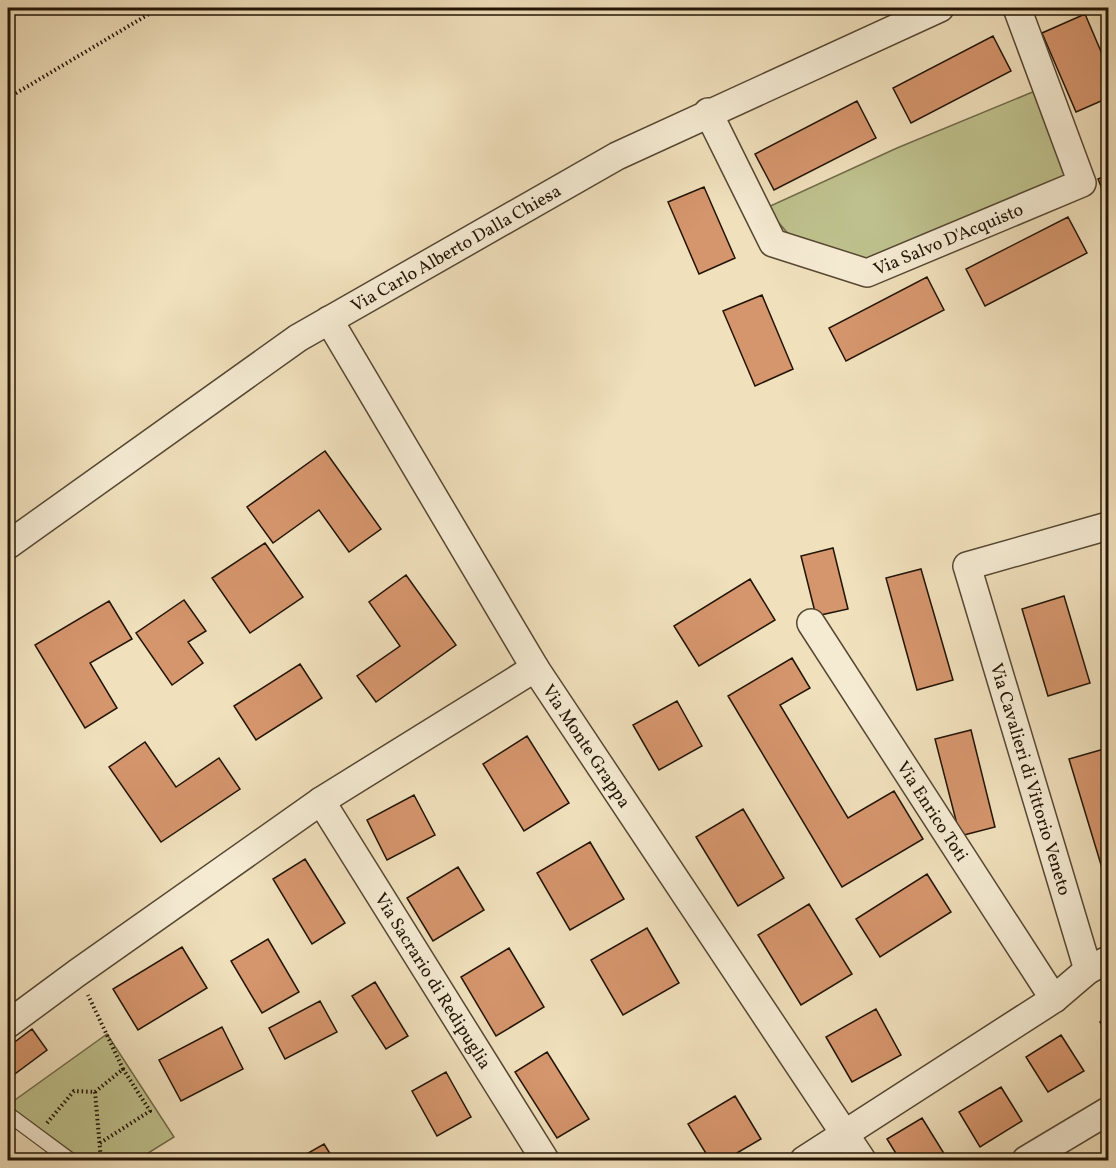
<svg xmlns="http://www.w3.org/2000/svg" width="1116" height="1168" viewBox="0 0 1116 1168" font-family="Vollkorn,serif">
<style>
.green{fill:#bec18d;stroke:#706a49;stroke-width:1.5}
.building{fill:#d5956d;stroke:#221405;stroke-width:1.5}
.lines{fill:none;stroke-linecap:round;stroke-linejoin:round}
.service-casing{stroke:#564733;stroke-width:16}
.minor-casing{stroke:#564733;stroke-width:30}
.path{stroke:#221405;stroke-width:4;stroke-dasharray:1.5 3;stroke-linecap:butt}
.service{stroke:#f5ebd3;stroke-width:14}
.minor{stroke:#f5ebd3;stroke-width:27}
.labels{text-anchor:middle;stroke-width:4.5;stroke-linejoin:round;paint-order:stroke}
.street-label{font-size:18px;fill:#221405;stroke:#f5ebd3}
</style>
<rect width="100%" height="100%" fill="#f0e0bc"/>
<filter id="stains"><feTurbulence type="fractalNoise" baseFrequency=".00333" numOctaves="4"/><feColorMatrix values="0 0 0 0 .2 0 0 0 0 .09 0 0 0 0 .02 0 0 0 .5 -.17"/></filter>
<radialGradient id="worn" r=".72"><stop offset=".6" stop-color="#630" stop-opacity="0"/><stop offset="1" stop-color="#630" stop-opacity=".3"/></radialGradient>
<!-- green -->
<path class="green" d="M1035 91 1071 180 866 261 791 237 766 208 897 148Z
M107 1034 174 1137 137 1160H83L8 1105Z"/>
<!-- building -->
<path class="building" d="M1085 14 1108 68V98L1076 112 1042 33Z
M993 36 1011 71 911 123 893 88Z
M857 101 876 138 774 190 755 154Z
M1108 175V204L1098 179Z
M704 187 735 258 699 274 668 202Z
M1068 217 1087 253 985 306 966 269Z
M927 277 944 310 846 361 829 328Z
M762 295 793 369 755 386 723 311Z
M325 451 381 529 349 552 319 510 273 543 247 507Z
M265 543 303 597 250 633 212 578Z
M833 548 848 609 816 616 801 556Z
M921 569 953 680 917 690 886 578Z
M406 575 456 645 376 702 357 676 400 646 369 602Z
M750 579 775 620 699 666 674 626Z
M1064 596 1090 683 1048 696 1022 609Z
M184 600 206 631 188 642 203 663 172 685 136 633Z
M109 601 132 639 90 663 117 708 85 728 35 645Z
M792 658 810 688 780 705 848 818 894 791 923 839 842 887 728 696Z
M300 664 322 698 256 740 234 706Z
M677 701 702 746 659 770 633 725Z
M971 730 995 827 960 836 935 739Z
M527 736 569 803 524 831 483 764Z
M145 742 176 787 219 758 240 789 161 842 109 767Z
M1104 749 1108 764V866L1102 868 1069 759Z
M414 795 435 835 387 860 367 820Z
M743 809 784 878 738 906 696 837Z
M590 842 624 899 570 930 537 873Z
M305 859 345 923 312 944 273 879Z
M458 867 484 910 433 941 407 898Z
M927 874 951 912 880 957 856 919Z
M809 904 852 974 801 1005 758 935Z
M647 928 679 983 623 1015 591 960Z
M268 939 299 992 262 1013 231 961Z
M182 947 207 988 138 1030 113 989Z
M509 948 544 1007 496 1036 461 977Z
M375 982 408 1036 386 1049 352 996Z
M320 1001 337 1032 285 1059 269 1028Z
M876 1009 901 1055 852 1082 826 1037Z
M1108 1017V1036L1100 1022Z
M222 1027 243 1069 181 1101 159 1060Z
M32 1029 47 1050 8 1079V1047Z
M1061 1035 1084 1071 1048 1092 1026 1057Z
M547 1052 589 1119 557 1138 515 1072Z
M446 1072 471 1117 437 1136 412 1091Z
M1001 1087 1022 1121 980 1147 959 1112Z
M735 1096 761 1139 725 1160H710L688 1124Z
M922 1118 948 1160H900L887 1139Z
M324 1144 334 1160H296Z"/>
<g class="lines">
<!-- service casing -->
<g class="service-casing">
<path id="service" d="M8 1114 70 1160"/>
</g>
<!-- minor casing -->
<g class="minor-casing">
<g id="minor">
<path id="s1" d="M708 112 773 243 867 273 1082 183 1017 8"/>
<path id="s2" d="M329 320 535 668 862 1160"/>
<path id="s3" d="M1108 526 967 566 1088 970 1108 960"/>
<path id="s4" d="M8 545 298 338 617 156 940 8"/>
<path id="s5" d="M811 623 1054 999"/>
<path id="s6" d="M321 801 545 1160"/>
<path d="M8 1024 77 973 321 801 535 668"/>
<path d="M804 1160 1054 999 1088 970"/>
<path d="M1026 1160 1108 1111"/>
</g>
</g>
<!-- path -->
<path class="path" d="M8 98 159 8
M95 1092 101 1160
M47 1123 74 1091 95 1092 123 1069 88 995
M100 1143 150 1111 123 1069"/>
<!-- service -->
<use href="#service" class="service"/>
<!-- minor -->
<use href="#minor" class="minor"/>
</g>
<g class="labels">
<!-- street labels -->
<g class="street-label">
<text dy="6" stroke="none"><textPath href="#s1" startOffset="333">Via Salvo D'Acquisto</textPath></text>
<text dy="6" stroke="none"><textPath href="#s4" startOffset="538">Via Carlo Alberto Dalla Chiesa</textPath></text>
<text dy="6" stroke="none"><textPath href="#s2" startOffset="498">Via Monte Grappa</textPath></text>
<text dy="6" stroke="none"><textPath href="#s3" startOffset="369">Via Cavalieri di Vittorio Veneto</textPath></text>
<text dy="6" stroke="none"><textPath href="#s5" startOffset="224">Via Enrico Toti</textPath></text>
<text dy="6" stroke="none"><textPath href="#s6" startOffset="212">Via Sacrario di Redipuglia</textPath></text>
</g>
</g>
<!-- margin -->
<rect width="1116" height="1168" fill="none" stroke="#f0e0bc" stroke-width="30"/>
<rect x="9" y="9" width="1098" height="1150" fill="none" stroke="#221405" stroke-width="3"/>
<rect x="15" y="15" width="1086" height="1138" fill="none" stroke="#221405" stroke-width="1.5"/>
<rect width="100%" height="100%" filter="url(#stains)"/>
<rect width="100%" height="100%" fill="url(#worn)"/>
</svg>
